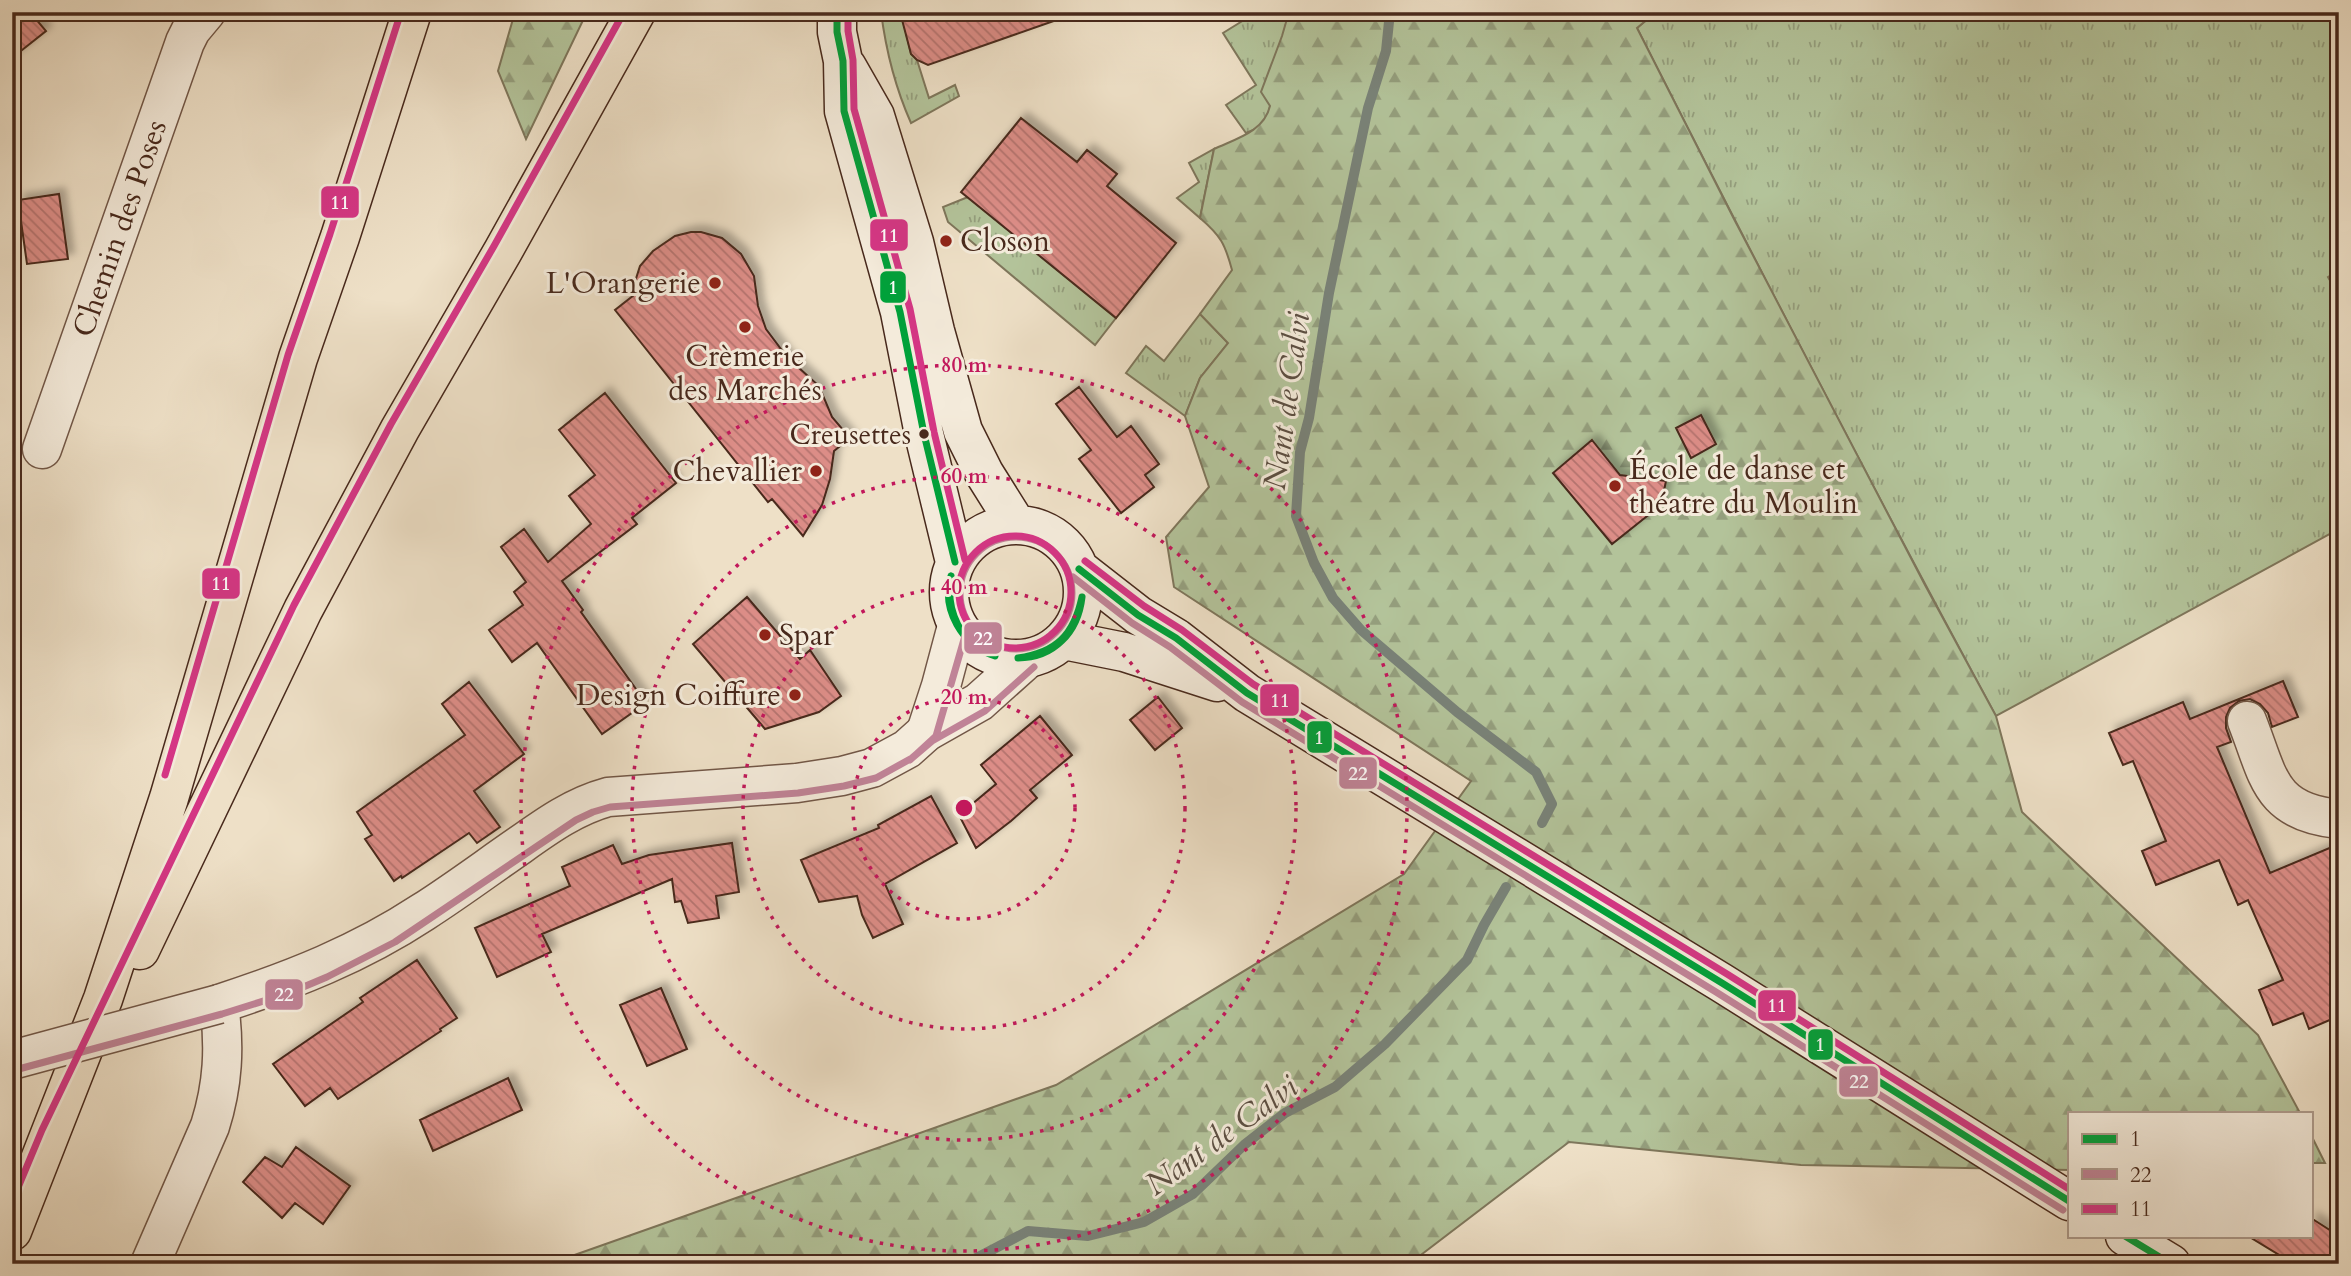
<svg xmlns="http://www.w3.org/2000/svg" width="2351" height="1276" viewBox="0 0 2351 1276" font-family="Cardo,serif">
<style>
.grass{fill:url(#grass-tufts);stroke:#7e765b;stroke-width:2}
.forest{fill:url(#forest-firs);stroke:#7e765b;stroke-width:2}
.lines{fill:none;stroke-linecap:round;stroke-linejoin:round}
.stream{stroke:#798278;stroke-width:10}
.building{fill:url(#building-back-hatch);stroke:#48291c;stroke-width:2;filter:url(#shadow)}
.street-casing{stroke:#725747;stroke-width:41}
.secondary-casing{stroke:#48291c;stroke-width:41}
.highway-casing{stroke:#48291c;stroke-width:41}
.street{stroke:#f4ebdb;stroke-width:38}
.secondary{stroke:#f4ebdb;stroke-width:38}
.highway{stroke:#eee0c7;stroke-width:38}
.street-bridge-casing{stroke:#725747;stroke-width:41;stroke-linecap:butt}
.street-bridge{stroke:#f4ebdb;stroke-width:38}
.bus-1-casing{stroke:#f4ebdb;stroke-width:12}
.bus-2-casing{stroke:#f4ebdb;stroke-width:12}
.bus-3-casing{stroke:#f4ebdb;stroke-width:12}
.bus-1{stroke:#00a13a;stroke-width:7}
.bus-2{stroke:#c08397;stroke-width:7}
.bus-3{stroke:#d53685;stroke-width:7}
.ring{fill:none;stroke:#c2185b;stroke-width:3.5;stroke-dasharray:3.5 7}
.poi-dot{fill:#8f2418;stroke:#f4ebdb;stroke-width:2.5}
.bus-dot{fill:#48291c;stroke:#f4ebdb;stroke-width:2.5}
.labels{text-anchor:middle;stroke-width:6;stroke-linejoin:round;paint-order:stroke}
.bus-label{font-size:28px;fill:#48291c;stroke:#f4ebdb;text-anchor:end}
.street-label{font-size:30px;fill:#48291c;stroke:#f4ebdb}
.poi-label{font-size:30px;fill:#48291c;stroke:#f4ebdb;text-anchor:start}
.water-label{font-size:32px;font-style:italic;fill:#5c4e42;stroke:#f4ebdb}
.centre{fill:#c2185b;stroke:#f4ebdb;stroke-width:3.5}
.ring-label{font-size:21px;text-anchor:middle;font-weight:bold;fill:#c2185b;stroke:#f4ebdb;stroke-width:6;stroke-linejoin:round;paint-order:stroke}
.line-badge{stroke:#f4ebdb;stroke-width:2.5}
.badge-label{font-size:19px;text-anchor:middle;font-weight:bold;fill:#fff}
</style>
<defs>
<pattern id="grass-tufts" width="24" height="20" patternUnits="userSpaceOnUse" patternTransform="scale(1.75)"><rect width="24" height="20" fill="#b3c39a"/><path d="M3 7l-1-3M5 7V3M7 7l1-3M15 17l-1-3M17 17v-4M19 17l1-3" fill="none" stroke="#949e7d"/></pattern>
<pattern id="forest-firs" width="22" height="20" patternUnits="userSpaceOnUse" patternTransform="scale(1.75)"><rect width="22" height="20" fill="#b3c39a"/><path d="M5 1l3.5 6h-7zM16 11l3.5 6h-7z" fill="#949e7d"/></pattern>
<pattern id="building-back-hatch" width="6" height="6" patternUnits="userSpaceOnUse" patternTransform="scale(1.75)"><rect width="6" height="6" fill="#dc8d87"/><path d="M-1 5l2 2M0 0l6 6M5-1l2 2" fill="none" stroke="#b4736e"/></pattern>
<filter id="shadow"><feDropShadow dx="6" dy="-6" stdDeviation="3.5" flood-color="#0004"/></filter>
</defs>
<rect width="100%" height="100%" fill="#eee0c7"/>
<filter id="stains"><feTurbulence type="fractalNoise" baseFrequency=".00286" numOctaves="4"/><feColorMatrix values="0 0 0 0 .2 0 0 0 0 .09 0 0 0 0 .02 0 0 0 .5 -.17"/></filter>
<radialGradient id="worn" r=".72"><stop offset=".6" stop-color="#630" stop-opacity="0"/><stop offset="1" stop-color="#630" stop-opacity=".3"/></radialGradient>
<!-- grass -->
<path class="grass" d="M881 12H901L911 54 917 60 929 98 955 85 959 96 911 123C895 87 886 51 881 12Z
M1257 12H1289L1268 116 1258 128 1246 133 1226 105 1256 85 1223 33Z
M1656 12H2339V270L2328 277 2339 296V529L1996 716C1873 489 1754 259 1637 28Z
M1214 149 1200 218 1177 198 1199 182 1189 163Z
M968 197 1116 318 1095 345 948 222 943 207Z
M1200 314 1228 343 1200 378 1185 416 1126 373 1146 346 1164 361Z"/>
<!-- forest -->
<path class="forest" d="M515 12H587L526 139 498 71Z
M1289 12H1656L1637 28 1734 219 1925 585 1996 716 2022 812 2258 1035 2300 1113H2069V1170L1801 1165 1569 1142 1409 1264H549L1056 1085 1404 874 1471 781 1174 587 1166 537 1209 487 1185 416 1200 378 1228 343 1200 314 1232 270C1225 244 1221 236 1200 218L1214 149C1235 139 1264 132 1270 106L1261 92 1282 36Z
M2311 1135 2325 1163H2311Z"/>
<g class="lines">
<!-- stream -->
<path class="stream" d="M1390 12 1386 51 1368 108 1329 293 1309 418 1300 452 1296 516 1314 563 1333 598 1361 630 1457 712 1536 772 1552 804 1542 823
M965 1264 1028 1231 1088 1236 1144 1222 1193 1194 1244 1145 1285 1113 1335 1087 1385 1044 1467 960 1484 925 1506 887"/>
</g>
<!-- building -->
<path class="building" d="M12 12H30L46 31 12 58Z
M900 12H1064L1065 17 928 65 917 60 911 54Z
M1021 118 1077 162 1087 150 1117 174 1107 186 1176 243 1116 318 961 192Z
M59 194 68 259 27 264 18 200Z
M691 232H701L722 238 741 254 754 276 758 306 766 329 787 357 819 386 832 417 850 438 834 451 830 479 822 505 803 536 772 499 768 502 615 310 634 295V285L640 266 653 251 675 236Z
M1079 387 1117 437 1131 426 1159 464 1145 475 1154 487 1121 513 1079 459 1091 450 1056 404Z
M605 393 676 483 632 518 637 524 562 581 583 610 581 612 646 703 602 734 537 643 512 662 489 630 523 605 514 592 526 582 501 547 524 529 548 562 591 524 569 496 595 475 559 430Z
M1701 415 1716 444 1691 458 1676 428Z
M1592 440 1620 475 1666 481 1661 505 1612 544 1553 473Z
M747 597 800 659 810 650 841 696 819 712 765 729 693 644Z
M2283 681 2298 717 2272 727 2268 713 2260 704 2250 699 2239 701 2230 708 2226 717V728L2231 742 2217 747 2270 873 2339 844V1016L2309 1029 2303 1013 2273 1025 2259 990 2283 980 2248 900 2238 905 2219 860 2156 885 2142 851 2166 841 2133 761 2123 765 2109 733 2183 702 2190 719Z
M469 682 524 754 474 791 500 827 477 843 469 833 402 878 401 876 394 881 365 839 372 835 357 812 465 735 442 704Z
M1158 697 1182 728 1155 750 1130 720Z
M1040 716 1072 755 1030 790 1037 798 1011 821 976 848 959 815 996 784 981 765Z
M931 796 957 843 885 884 903 924 873 938 862 915 857 896 819 902 801 860 879 828 878 825Z
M732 843 739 892 716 896 719 918 688 923 681 901 675 902 672 879 542 934 551 952 497 977 475 928 570 886 562 867 613 845 622 864 649 855Z
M417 960 457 1018 440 1029 441 1031 338 1099 330 1088 305 1106 273 1064 363 1002 360 998Z
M661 988 687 1049 647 1066 620 1005Z
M508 1078 522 1110 433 1151 420 1120Z
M296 1147 350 1186 323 1224 295 1203 282 1218 243 1182 265 1157 282 1167Z
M2311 1218 2339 1236V1264H2294L2248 1236H2311Z"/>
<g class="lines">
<!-- street casing -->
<g class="street-casing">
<g id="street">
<path id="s1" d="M42 449 185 42 191 30 206 12"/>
<path d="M2247 721C2269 777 2269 812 2339 819"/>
<path d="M926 732 941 686 957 626"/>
<path d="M150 1264 210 1126C223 1085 225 1047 219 1004 293 980 359 954 423 912 456 891 488 867 520 845 548 825 575 806 608 797L797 783 842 776 872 768 907 749 926 732 979 702 1027 659"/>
</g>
</g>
<!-- secondary casing -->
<g class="secondary-casing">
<path id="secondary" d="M837 12V32L843 61 844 111 900 312 924 434 955 562
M847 67 875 116 914 242 935 331 963 431 984 473 1016 524
M949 592a67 67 0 1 1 134 0a67 67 0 1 1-134 0Z
M1079 569 1138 615 1176 638 1247 693 1722 983 2069 1201
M1064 640 1124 652 1217 682
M2125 1236 2171 1264"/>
</g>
<!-- highway casing -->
<g class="highway-casing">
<path id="highway" d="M140 950 303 610 400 429 503 251 636 12
M12 1231 103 999 169 798 298 358 340 237 412 12"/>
</g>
<!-- street -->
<use href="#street" class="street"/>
<!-- secondary -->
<use href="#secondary" class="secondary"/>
<!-- highway -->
<use href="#highway" class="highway"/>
<!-- street-bridge casing -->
<g class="street-bridge-casing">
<path id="street-bridge" d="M12 1060 219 1004"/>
</g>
<!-- street-bridge -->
<use href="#street-bridge" class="street-bridge"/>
<!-- bus-1 casing -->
<g class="bus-1-casing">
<path id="bus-1" d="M837 12V32L843 61 844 111 900 312 924 434 955 562
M1079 569 1138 615 1176 638 1247 693 1722 983 2069 1201
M951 576C945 610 960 644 995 656
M951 576C941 609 962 646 995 656
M1018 658C1054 658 1078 632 1082 597
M1018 658C1056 653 1074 635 1082 597
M2125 1236 2171 1264"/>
</g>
<!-- bus-2 casing -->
<g class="bus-2-casing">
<path id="bus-2" d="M960 593a56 56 0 1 1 112 0a56 56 0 1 1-112 0Z
M1073 577 1132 623 1170 647 1242 702 1716 992 2063 1210
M910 760 936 736 967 629
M15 1070 222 1014 289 993 327 977 395 942 576 820 593 812 610 807 798 793 844 786 876 778 912 758 932 741 985 711 1034 667"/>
</g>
<!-- bus-3 casing -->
<g class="bus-3-casing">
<path id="bus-3" d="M848 12V31L853 60 854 109 910 309 934 432 965 560
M959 592a56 56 0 1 1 112 0a56 56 0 1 1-112 0Z
M1085 561 1144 606 1182 630 1253 684 1727 974 2069 1189
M165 775 288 355 330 234 401 12
M12 1202 42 1130 294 605 391 424 494 246 624 12"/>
</g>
<!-- bus-1 -->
<use href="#bus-1" class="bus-1"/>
<!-- bus-2 -->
<use href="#bus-2" class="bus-2"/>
<!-- bus-3 -->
<use href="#bus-3" class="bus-3"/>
</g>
<!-- distance rings -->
<g class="ring">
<circle cx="964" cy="808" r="111"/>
<circle cx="964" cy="808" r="221"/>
<circle cx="964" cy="808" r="332"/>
<circle cx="964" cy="808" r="443"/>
</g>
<!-- markers -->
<g class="poi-dot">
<circle cx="946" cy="241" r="7"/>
<circle cx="715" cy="283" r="7"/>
<circle cx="745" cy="327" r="7"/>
<circle cx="816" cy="471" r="7"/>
<circle cx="1615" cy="486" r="7"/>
<circle cx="765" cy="635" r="7"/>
<circle cx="795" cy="695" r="7"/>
</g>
<circle class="bus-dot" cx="924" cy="434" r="6"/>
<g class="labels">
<!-- bus labels -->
<g class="bus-label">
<text x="911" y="444">Creusettes</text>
</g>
<!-- street labels -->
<g class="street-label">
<text dy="10" stroke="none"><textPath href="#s1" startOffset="234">Chemin des Poses</textPath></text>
</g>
<!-- poi labels -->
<g class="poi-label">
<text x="960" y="251">Closon</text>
<text x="701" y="293" text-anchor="end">L'Orangerie</text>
<text x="745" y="366" text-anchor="middle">Crèmerie<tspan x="745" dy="34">des Marchés</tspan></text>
<text x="1629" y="479">École de danse et<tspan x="1629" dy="34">théatre du Moulin</tspan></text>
<text x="802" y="481" text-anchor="end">Chevallier</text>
<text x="779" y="645">Spar</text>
<text x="781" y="705" text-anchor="end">Design Coiffure</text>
</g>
<!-- water labels -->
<g class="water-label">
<text transform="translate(1286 401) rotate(-82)" y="11">Nant de Calvi</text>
<text transform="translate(1221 1135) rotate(-36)" y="11">Nant de Calvi</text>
</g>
</g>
<circle cx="964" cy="808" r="10" class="centre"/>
<g class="ring-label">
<text x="964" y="372">80 m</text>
<text x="964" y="483">60 m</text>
<text x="964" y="594">40 m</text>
<text x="964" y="704">20 m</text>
</g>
<g class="line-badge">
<rect x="320" y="185" width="40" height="34" rx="7" fill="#d53685"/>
<rect x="869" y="218" width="40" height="34" rx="7" fill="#d53685"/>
<rect x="879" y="270" width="28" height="34" rx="7" fill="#00a13a"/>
<rect x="201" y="567" width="40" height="33" rx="7" fill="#d53685"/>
<rect x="963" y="621" width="40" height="34" rx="7" fill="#c08397"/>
<rect x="1259" y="683" width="41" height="34" rx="7" fill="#d53685"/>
<rect x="1306" y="720" width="27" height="34" rx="7" fill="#00a13a"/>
<rect x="1338" y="756" width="40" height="34" rx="7" fill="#c08397"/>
<rect x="264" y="978" width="40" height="33" rx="7" fill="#c08397"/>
<rect x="1757" y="989" width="40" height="33" rx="7" fill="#d53685"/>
<rect x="1807" y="1028" width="27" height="33" rx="7" fill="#00a13a"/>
<rect x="1838" y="1065" width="41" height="33" rx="7" fill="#c08397"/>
</g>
<g class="badge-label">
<text x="340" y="209">11</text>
<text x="889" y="242">11</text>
<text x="893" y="294">1</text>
<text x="221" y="590">11</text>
<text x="983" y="645">22</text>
<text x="1280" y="707">11</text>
<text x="1319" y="744">1</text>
<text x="1358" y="780">22</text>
<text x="284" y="1001">22</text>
<text x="1777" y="1012">11</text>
<text x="1820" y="1051">1</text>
<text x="1859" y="1088">22</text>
</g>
<!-- margin -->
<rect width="2351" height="1276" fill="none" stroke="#eee0c7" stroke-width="42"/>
<rect x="14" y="14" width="2323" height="1248" fill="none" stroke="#48291c" stroke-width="3.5"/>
<rect x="21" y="21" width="2309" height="1234" fill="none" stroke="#48291c" stroke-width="2"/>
<!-- legend -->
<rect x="2068" y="1112" width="245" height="126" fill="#f4ebdb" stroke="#af9d8f" stroke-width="2"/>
<rect x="2082" y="1134" width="35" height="10" fill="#00a13a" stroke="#af9d8f" stroke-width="2"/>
<text x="2130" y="1146" font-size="21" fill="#48291c">1</text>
<rect x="2082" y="1169" width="35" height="10" fill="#c08397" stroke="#af9d8f" stroke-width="2"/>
<text x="2130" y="1182" font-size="21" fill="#48291c">22</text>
<rect x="2082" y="1204" width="35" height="10" fill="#d53685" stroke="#af9d8f" stroke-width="2"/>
<text x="2130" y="1216" font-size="21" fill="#48291c">11</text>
<rect width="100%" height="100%" filter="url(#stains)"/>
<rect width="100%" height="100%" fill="url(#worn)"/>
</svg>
